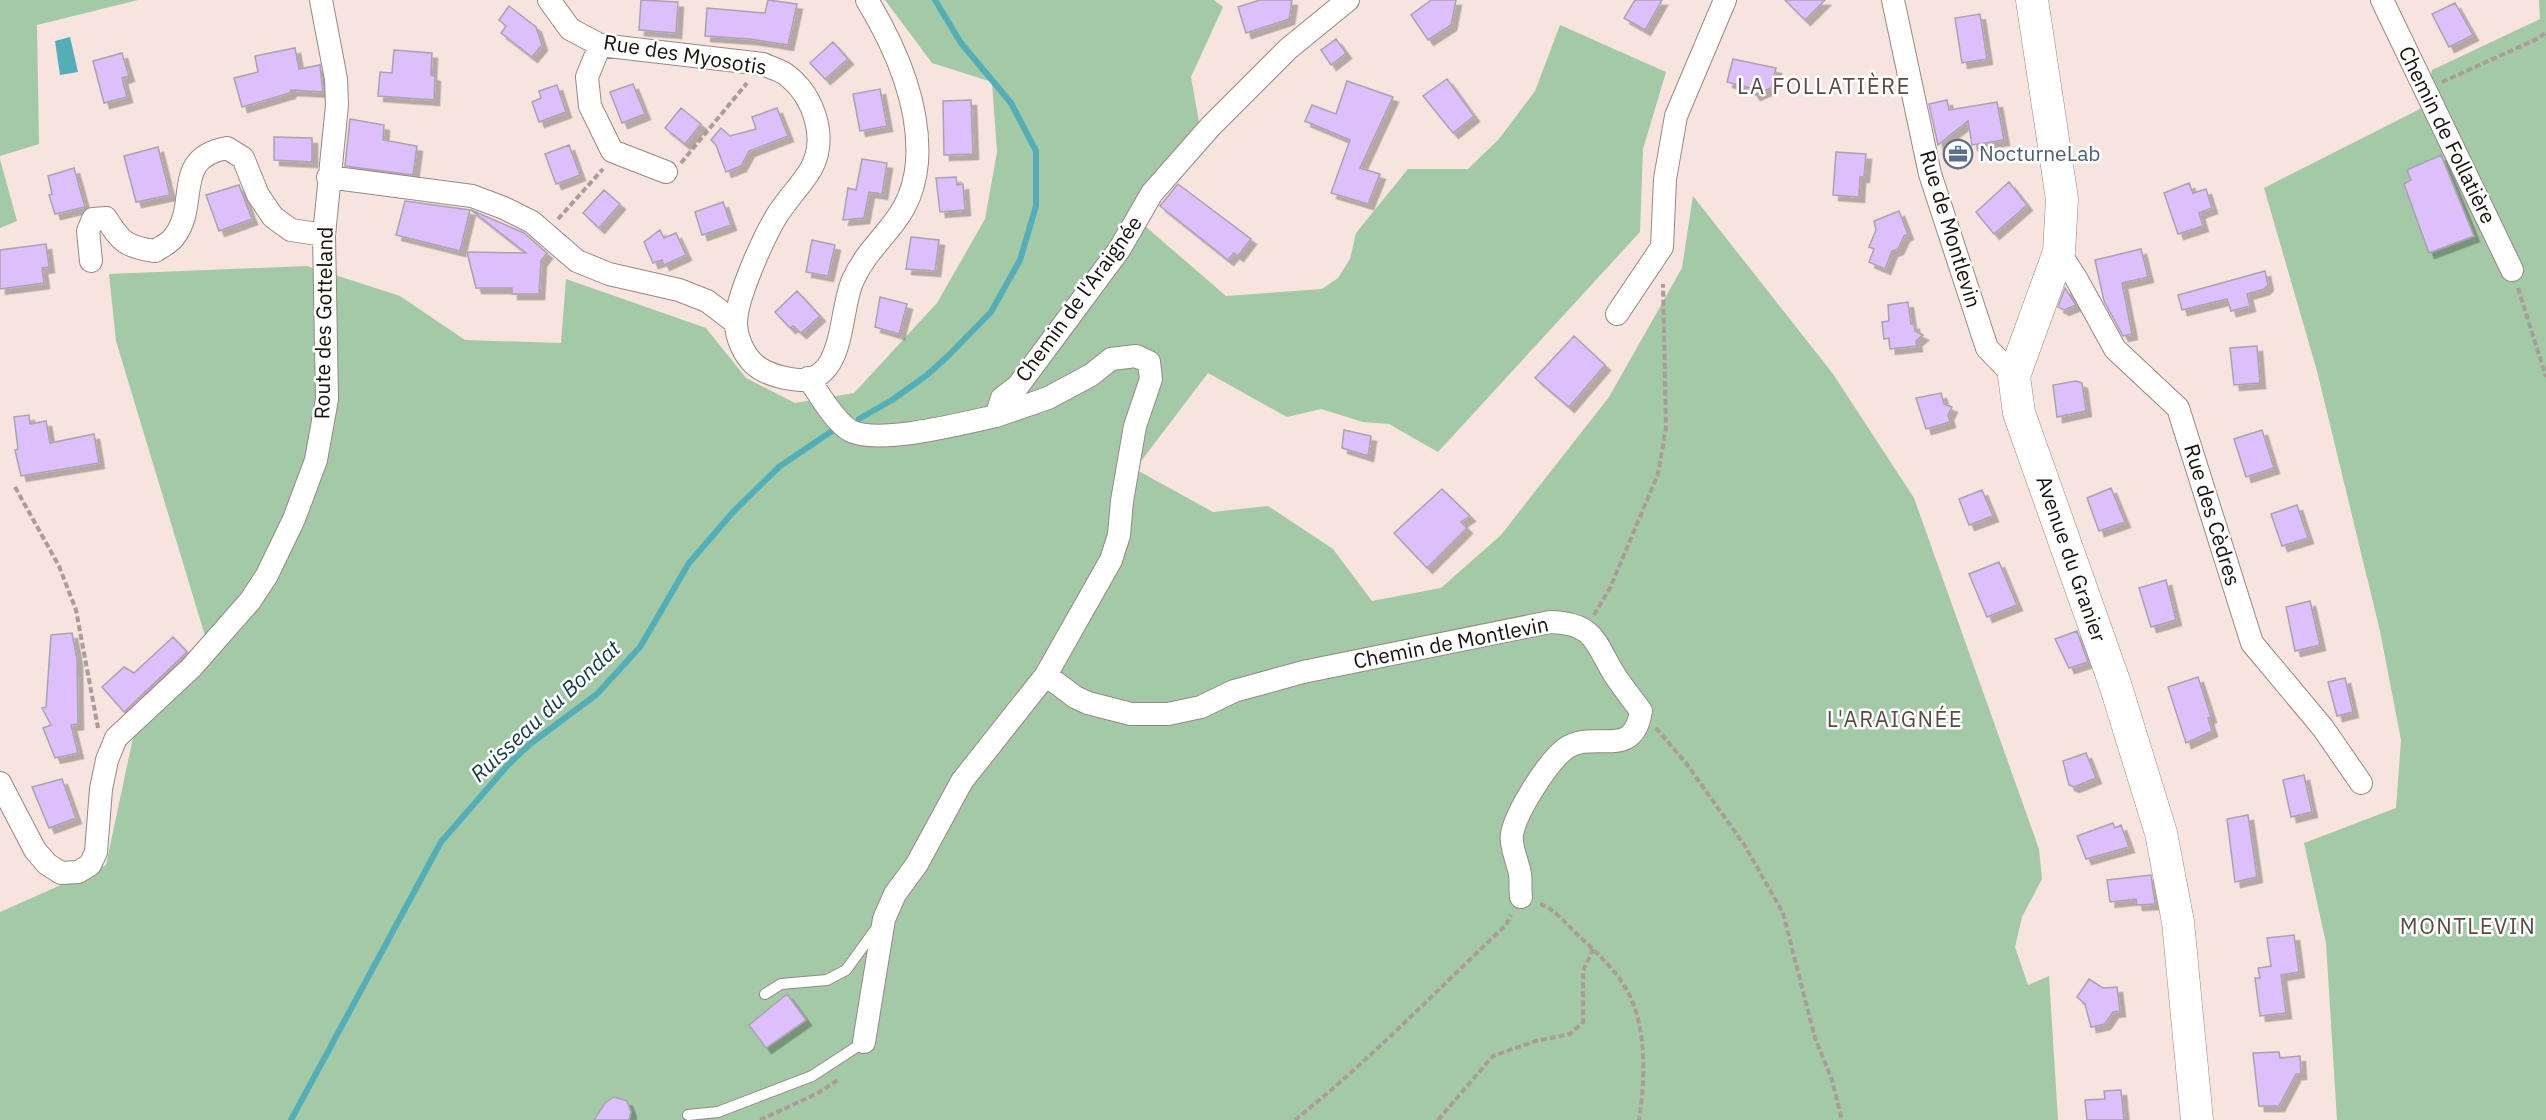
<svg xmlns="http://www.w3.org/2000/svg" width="2546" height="1120" viewBox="0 0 2546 1120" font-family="'IBM Plex Sans',sans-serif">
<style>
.green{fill:#a3c9a7}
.water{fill:#54aeb7}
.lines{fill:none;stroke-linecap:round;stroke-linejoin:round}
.stream{stroke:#54aeb7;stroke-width:6}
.building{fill:#ddc0fb;stroke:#a9a2b1;stroke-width:1.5;filter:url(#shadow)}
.service-casing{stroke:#988882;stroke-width:12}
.minor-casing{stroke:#988882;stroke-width:24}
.secondary-casing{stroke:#988882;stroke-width:33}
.path{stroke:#ab9c97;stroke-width:4;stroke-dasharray:6 3;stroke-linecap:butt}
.service{stroke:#fff;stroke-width:10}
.minor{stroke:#fff;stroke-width:22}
.secondary{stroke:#fff;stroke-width:32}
.labels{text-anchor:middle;stroke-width:5;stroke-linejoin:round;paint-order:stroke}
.street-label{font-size:21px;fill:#17110e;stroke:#fff}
.service-label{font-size:21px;fill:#4e5e75;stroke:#fff;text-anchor:start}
.neighbourhood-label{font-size:22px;letter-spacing:1.5px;fill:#594a45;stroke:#fff}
.water-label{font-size:22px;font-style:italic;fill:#103b40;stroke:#fff}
</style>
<defs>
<filter id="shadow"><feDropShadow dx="5.5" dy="5.5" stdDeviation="0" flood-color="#0004"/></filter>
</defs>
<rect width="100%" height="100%" fill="#f7e4de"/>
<!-- green -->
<path class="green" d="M0 0H138L37 25 39 144 0 156Z
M885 0H1214L1223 7 1191 77 1199 122 1157 172 1138 220 1226 296 1322 289 1338 278 1350 259 1356 233 1408 169H1468L1499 139 1535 91 1560 25 1666 72 1643 149 1640 232 1438 452 1389 424 1363 422 1321 409 1287 417 1208 373 1135 469 1213 512 1268 506 1333 549 1372 601 1441 588 1501 535 1609 397 1682 268 1693 196 1833 374 1914 498 2039 849 2042 879 2022 917 2015 947 2028 985 2049 976 2058 1120H0V912L106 865 134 733 212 659 116 341 109 274 307 266 400 296 465 340 561 343 566 279 706 328 746 378 795 403 854 393 937 303 985 219 997 152 992 82 932 63Z
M2539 0H2546V1120H2337L2326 943 2304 843 2396 808 2401 740 2380 631 2317 371 2264 188 2420 109 2432 70 2540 19Z
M0 159 17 221 0 228Z"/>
<!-- water -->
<path class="water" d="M70 37 78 72 60 75 55 41Z"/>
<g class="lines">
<!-- stream -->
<path class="stream" d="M859 419 892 400 927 375 949 355 991 312 1020 260 1036 206V151L1011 103 961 43 935 0
M291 1120 441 842 508 765 530 744 597 694 640 647 689 563 734 511 780 466 835 429"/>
</g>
<!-- building -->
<path class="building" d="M641 0 678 2 676 33 639 30Z
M768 0 797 4 788 45 750 39 705 36 707 8 765 13Z
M1260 0H1292L1289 19 1246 33 1238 7Z
M1431 0H1456L1451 25 1428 40 1411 15Z
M1635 0H1662L1645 30 1624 18Z
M1785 0H1825L1805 20Z
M2455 3 2473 35 2449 47 2432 14Z
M509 6 536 27 542 45 532 57 501 33 506 26 499 20Z
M1980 14 1987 59 1962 63 1955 18Z
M1336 39 1346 53 1331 65 1321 50Z
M833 42 848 59 825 79 810 63Z
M295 48 299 69 320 65 323 92 291 90 290 93 242 107 234 78 258 72 255 56Z
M394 50 432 53 431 75 435 76 434 100 378 96 380 72 392 73Z
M122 53 129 76 122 78 127 97 104 103 93 61Z
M1733 59 1776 68 1771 88 1755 95 1750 88 1727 82Z
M1447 79 1474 116 1453 133 1423 96Z
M1347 81 1393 97 1360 168 1380 174 1368 204 1331 193 1350 140 1305 121 1312 105 1336 114Z
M633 84 645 114 622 123 610 92Z
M557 85 566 112 539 122 532 102 541 98 539 91Z
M880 89 887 126 860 131 853 94Z
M971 100 973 154 944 155 943 101Z
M1947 100 1949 110 1997 102 2004 140 1972 145 1968 121 1938 145 1929 104Z
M681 108 701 124 685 144 665 128Z
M777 108 788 136 749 151 741 166 726 172 716 145 711 140 721 128 730 136 756 129 752 117Z
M350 119 384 125 383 140 417 146 413 175 345 166Z
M274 137 312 138V162L274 160Z
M569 145 580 175 556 184 545 154Z
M158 147 170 195 136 202 124 156Z
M1836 152 1866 154 1864 177H1860L1859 197 1833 195Z
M2441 155 2474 236 2429 253 2404 184 2411 180 2407 170Z
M862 159 887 163 882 194 869 192 864 218 843 220 848 188 856 190Z
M74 168 85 207 55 214 49 195 52 194 48 176Z
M956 177 957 185 963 184 965 210 940 212 936 178Z
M2009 182 2027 205 1994 234 1976 212Z
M2189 183 2193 193 2206 189 2212 208 2199 213 2203 226 2178 234 2164 193Z
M1178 184 1251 239 1238 256 1234 253 1228 260 1160 206Z
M239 185 252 219 219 231 206 195Z
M604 190 620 204 599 228 583 213Z
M405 201 470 210 460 251 396 235Z
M723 202 731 225 702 235 695 212Z
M471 210 524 233 547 253 541 261 539 294H512V288H476L467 252 526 253Z
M1899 211 1908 234 1904 236 1898 249 1892 251 1885 269 1869 262 1874 249 1869 247 1876 230 1874 221Z
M660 230 664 238 676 233 686 255 664 265 662 260 653 263 644 242Z
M911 237 939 240 935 271 906 269Z
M812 240 835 245 828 276 806 272Z
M46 244 49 267 42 268 44 283 0 289V250Z
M2141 249 2148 277 2122 283 2132 334 2123 336 2104 301 2095 260Z
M2265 271 2268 285 2264 289 2247 294 2250 306 2231 311 2227 299 2182 310 2178 295Z
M2065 288 2076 305 2064 310 2058 307Z
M797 291 820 316 801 333 793 326 790 328 775 312Z
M880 297 907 304 899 334 875 327Z
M1908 302 1911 324H1914L1915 331 1923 335 1916 341 1917 346 1890 349 1889 338 1884 339 1882 322 1889 321 1888 305Z
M1574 336 1605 365 1569 407 1535 378Z
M2257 346 2260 383 2234 385 2230 348Z
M2076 381 2082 383 2086 411 2057 417 2053 385Z
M1941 393 1944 404 1952 407 1948 415 1950 422 1926 429 1916 398Z
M29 415 30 424 46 421 50 443 94 434 99 463 21 476 15 450 18 449 14 417Z
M1344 430 1371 436 1368 456 1342 448Z
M2262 430 2274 468 2246 477 2234 439Z
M2111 488 2125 522 2099 531 2087 498Z
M1442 489 1470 516 1461 522 1467 528 1427 568 1394 533Z
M1982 490 1993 516 1969 525 1959 499Z
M2297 505 2308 538 2282 546 2271 514Z
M1999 562 2017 605 1987 617 1969 574Z
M2166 580 2176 620 2151 627 2139 588Z
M2310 601 2320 645 2295 651 2286 607Z
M2077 631 2088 662 2069 668 2055 639Z
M72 633 77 659 78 724 71 725 78 753 55 758 43 728 51 725 42 708 46 707 51 635Z
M173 637 187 652 124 712 102 687 124 667 134 673Z
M2198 677 2211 717 2208 718 2212 731 2186 743 2168 687Z
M2345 678 2353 712 2337 716 2328 682Z
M2086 753 2096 778 2074 787 2069 785 2063 761Z
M2304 775 2312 812 2291 817 2283 780Z
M62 779 76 818 49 828 32 787Z
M2248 815 2257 877 2235 882 2227 819Z
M2113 823 2115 828 2121 825 2129 847 2086 859 2077 836Z
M2151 875 2155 904 2137 905 2136 899 2110 902 2107 880Z
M2294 935 2299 972 2281 975 2286 1013 2260 1016 2255 978H2260L2258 968 2271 966 2267 938Z
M2089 979 2103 988 2117 987 2120 1011 2113 1012 2105 1024 2091 1027 2085 1004 2077 997Z
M787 994 806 1020 766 1048 749 1025Z
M2279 1052 2280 1058 2300 1056 2301 1074H2296L2279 1106H2259L2253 1053Z
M2121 1090 2124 1120H2087L2085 1100 2105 1099 2104 1091Z
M614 1097 627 1101 631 1112 629 1120H594L605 1103Z"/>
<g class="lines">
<!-- service casing -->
<g class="service-casing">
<path id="service" d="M765 994 781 984 827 980 846 970 878 926
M688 1115 718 1112 812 1076 864 1042"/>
</g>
<!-- minor casing -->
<g class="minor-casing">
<path id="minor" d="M549 0 570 29 600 45 763 64C771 68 781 70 788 76 814 97 828 138 811 169 801 186 786 200 776 217 763 239 736 298 736 323 736 337 744 355 754 364 764 373 778 377 791 379 847 389 838 311 853 280 874 234 912 223 917 162 921 106 896 48 867 0
M1893 0 1930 174 1987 348 2014 376
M2382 0 2512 270
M600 45 587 77 590 106 612 151 666 172
M328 177 472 196 504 208 532 222 577 261 609 274 679 290 707 301 736 323
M2059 252 2076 278 2115 349 2178 408 2252 643 2323 728 2361 783
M91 261 88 231 93 219 106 218C121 242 126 247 155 251 161 247 170 243 174 237 200 204 171 158 227 148L243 158 258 195 273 217 291 230 324 235
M1617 314 1662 247 1665 179 1676 116 1725 0
M808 378C818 392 835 423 851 431 879 445 964 423 996 416L1002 398 1018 386 1119 250 1152 193 1211 126 1288 49 1348 0
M1046 675 1075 697 1088 703 1131 714H1168L1201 707 1234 691 1303 672 1550 622C1597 623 1595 645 1616 677 1624 689 1633 700 1641 711 1633 762 1594 728 1565 749 1547 763 1516 812 1512 834 1510 846 1518 862 1520 874 1521 881 1520 889 1521 897
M0 783 35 850 47 864 61 873 78 872 90 865 96 852 101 789 107 760 116 738 191 668 250 601 267 575 294 519 316 460 327 399 324 235 337 105 336 79 321 0
M864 1042 884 919 895 894 917 864 962 781 1046 675 1111 560 1119 535 1122 501 1135 426 1151 379 1149 362 1136 356 1111 359 1091 375 1048 398 996 416"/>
</g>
<!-- secondary casing -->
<g class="secondary-casing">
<path id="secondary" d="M2032 0 2062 199 2059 252 2014 376 2019 413 2115 684 2161 833 2178 922 2197 1120"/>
</g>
<!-- path -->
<path class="path" d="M2442 82 2539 38 2546 32
M681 163 747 83
M558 219 603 169
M2518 288 2546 377
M15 487 59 566 76 610 98 728
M1594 615 1610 588 1658 474 1666 428 1663 284
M1656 728 1686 763 1745 846 1783 913 1815 1038 1832 1080 1842 1120
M1540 904C1555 909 1567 925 1579 936 1597 953 1619 973 1630 996 1647 1033 1645 1081 1639 1120
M760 1120 818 1093 839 1079
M1295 1120C1370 1060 1436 991 1506 925L1511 915
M1438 1120 1493 1056 1536 1041 1570 1034 1583 1022V971L1593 949"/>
<!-- service -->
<use href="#service" class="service"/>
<!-- minor -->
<use href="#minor" class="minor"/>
<!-- secondary -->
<use href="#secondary" class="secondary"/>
</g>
<!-- icons -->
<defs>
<g id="office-ring" transform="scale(1.5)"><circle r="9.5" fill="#fff" stroke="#5c6f8a" stroke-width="1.5"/><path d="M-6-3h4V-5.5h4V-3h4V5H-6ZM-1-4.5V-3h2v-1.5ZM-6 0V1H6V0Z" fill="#5c6f8a"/></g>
</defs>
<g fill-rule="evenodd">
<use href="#office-ring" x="1958" y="154"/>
</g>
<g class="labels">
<!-- street labels -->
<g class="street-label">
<text transform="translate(685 55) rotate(9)" y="7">Rue des Myosotis</text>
<text transform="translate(2447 135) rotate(64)" y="7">Chemin de Follatière</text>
<text transform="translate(1950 229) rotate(73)" y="7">Rue de Montlevin</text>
<text transform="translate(1079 299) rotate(-54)" y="7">Chemin de l'Araignée</text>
<text transform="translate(324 323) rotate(-89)" y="7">Route des Gotteland</text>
<text transform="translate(2212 515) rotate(73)" y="7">Rue des Cèdres</text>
<text transform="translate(2071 559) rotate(71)" y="7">Avenue du Granier</text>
<text transform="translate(1451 643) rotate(-11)" y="7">Chemin de Montlevin</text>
</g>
<!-- service labels -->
<g class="service-label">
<text x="1979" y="161">NocturneLab</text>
</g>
<!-- neighbourhood labels -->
<g class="neighbourhood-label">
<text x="1824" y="94">LA FOLLATIÈRE</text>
<text x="1895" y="727">L'ARAIGNÉE</text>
<text x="2468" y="934">MONTLEVIN</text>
</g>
<!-- water labels -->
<g class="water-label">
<text transform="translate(545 711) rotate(-43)" y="8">Ruisseau du Bondat</text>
</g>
</g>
</svg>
